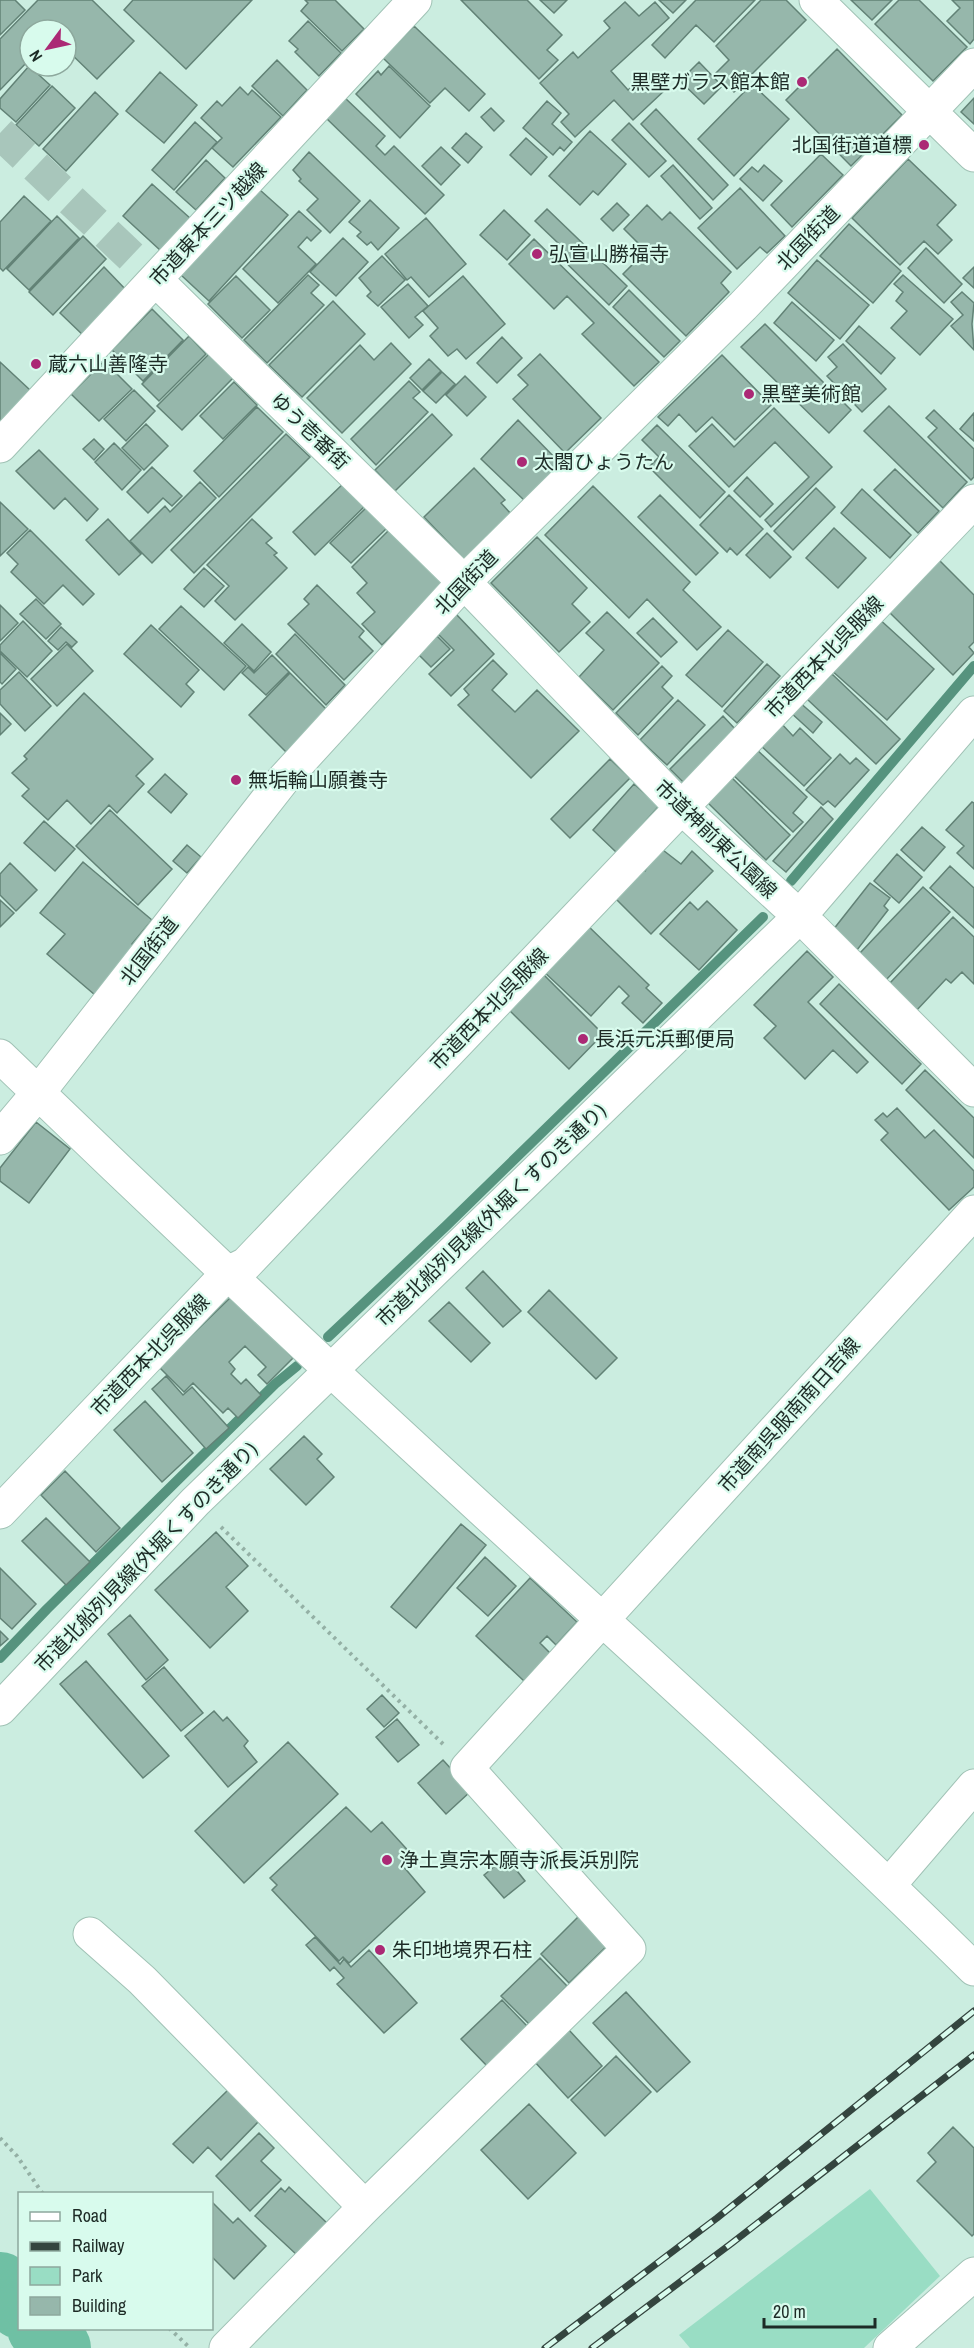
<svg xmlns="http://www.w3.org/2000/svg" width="974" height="2348" viewBox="0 0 974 2348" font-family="'Archivo Narrow','Noto Sans JP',sans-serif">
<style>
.park{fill:#99ddc4}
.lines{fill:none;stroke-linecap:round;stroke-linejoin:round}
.stream{stroke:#56937e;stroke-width:10}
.river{stroke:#6fc0a4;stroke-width:66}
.building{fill:#96b7ab;stroke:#628276;stroke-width:1.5}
.minor-tunnel{stroke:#a8c6bb;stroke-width:33;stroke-dasharray:33 16;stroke-linecap:butt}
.minor-casing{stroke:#a0c2b5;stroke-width:35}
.path{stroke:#94b0a5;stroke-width:4;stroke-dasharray:3 4.5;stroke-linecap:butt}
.minor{stroke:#fff;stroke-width:33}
.rail-casing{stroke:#34453f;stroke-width:7}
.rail{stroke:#d8fbed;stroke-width:4.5;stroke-dasharray:14;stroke-linecap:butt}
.poi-dot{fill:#ab2975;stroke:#d8fbed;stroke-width:2}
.labels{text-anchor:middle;stroke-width:4.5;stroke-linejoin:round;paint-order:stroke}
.poi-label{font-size:20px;fill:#1d2b26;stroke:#d8fbed;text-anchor:start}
.street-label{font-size:20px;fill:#1d2b26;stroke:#d8fbed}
</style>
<rect width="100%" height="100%" fill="#cbede0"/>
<!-- park -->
<path class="park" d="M870 2189 940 2276 864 2348H690L679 2335Z"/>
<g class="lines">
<!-- stream -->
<path class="stream" d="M791 881 974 666
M328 1337 446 1226 763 917
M0 1658 47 1609 275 1384 297 1366"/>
<!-- river -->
<path class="river" d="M0 2285 20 2306
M40 2328 58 2348"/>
</g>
<!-- building -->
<path class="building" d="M0 0H15L25 10 0 35Z
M38 0H92L134 41 97 79 66 49V30H30V59L0 90V39Z
M133 0H252L186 69 124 10Z
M305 0H335L364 29 342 51 301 11 308 3Z
M461 0H527L562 35 547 50 558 60 539 79Z
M540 0H567L554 13Z
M659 0H686L673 13Z
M696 0H755L714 42 696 25 665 58 652 45Z
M761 0H786L806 20 734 92 715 74 729 60 716 46Z
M851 0H892L872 20Z
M899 0H919L967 47 933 81 875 24Z
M952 0H974V39L970 44 947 21 960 8Z
M625 2 639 16 655 2 669 18 611 71 628 90 648 72 665 90 633 120 614 100 575 137 561 122 569 114 540 83 573 52 578 58 610 28 604 21Z
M308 21 341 53 319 76 295 52 298 49 289 41Z
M414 26 485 94 469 111 445 88 430 103 383 58Z
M837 49 902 115 851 166 786 100Z
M277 60 307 90 283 116 252 86Z
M699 62 722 86 704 104 680 81Z
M29 66 50 85 16 122 0 108V99Z
M389 66 430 106 400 138 356 94 378 71 381 75Z
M160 72 197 105 164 143 126 111Z
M752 84 789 119 734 176 698 139Z
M52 86 75 108 39 146 16 125Z
M240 87 248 95 252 90 281 117 233 167 212 148 222 138 201 118 217 101 222 106Z
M95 92 118 114 66 171 43 149Z
M344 97 385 136 376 146 385 155 394 146 444 195 425 214 325 117Z
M974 98V124L961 112Z
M547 101 561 113 552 124 572 142 564 151 560 147 553 155 523 128Z
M491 108 504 121 494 131 481 117Z
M656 109 728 185 713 200 641 124Z
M195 122 217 142 174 190 152 170Z
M629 123 666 161 649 177 612 140Z
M590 131 626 164 598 195 593 191 580 205 549 176Z
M466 133 482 147 468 163 452 148Z
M526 138 547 157 531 175 510 155Z
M441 147 460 165 441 185 422 166Z
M309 152 360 201 330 233 307 210 318 199 299 181 301 179 293 170Z
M821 154 843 175 792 227 771 205Z
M908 159 956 205 937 225 952 240 938 254 924 241 900 265 852 218Z
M206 160 225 178 196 210 176 192Z
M673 165 712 208 700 219 661 176Z
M764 165 782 181 763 201 740 179 752 167 758 172Z
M152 184 191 219 161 251 123 216Z
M740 188 785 236 767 253 760 247 737 269 698 228Z
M260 190 288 215 209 301 181 275Z
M24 196 51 221 3 271 0 268V222Z
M370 200 399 228 378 250 371 242 367 245 357 236 361 232 349 222Z
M617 203 629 215 613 231 601 219Z
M647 205 662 220 670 212 731 272 721 283 729 292 686 336 623 274 646 251 624 229Z
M547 209 627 286 609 305 552 249 558 243 535 221Z
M504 210 530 235 507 260 480 235Z
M299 211 321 231 311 241 307 237 298 247 316 264 278 303 243 269Z
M57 216 79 238 29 290 7 269Z
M426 218 466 264 429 297 411 277 407 280 385 254Z
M849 224 901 271 873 303 820 256Z
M83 236 106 259 53 315 29 292Z
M343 238 368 262 336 296 310 272Z
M534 239 659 362 634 386 582 334 594 323 567 296 554 309 509 264Z
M926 248 962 284 944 303 908 268Z
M382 256 405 280 378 306 367 296 371 292 359 278Z
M817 260 869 305 840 339 788 293Z
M104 267 129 293 86 338 60 313Z
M974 267V288L963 278Z
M308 275 319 285 311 293 324 305 267 363 244 340Z
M903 275 953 319 920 355 891 328 907 311 896 301 903 292 894 284Z
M236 276 270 310 242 338 208 304Z
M463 276 505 324 466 359 457 349 448 356 430 336 438 328 423 311Z
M408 284 428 306 415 317 423 325 409 338 381 307Z
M629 290 680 341 664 357 613 307Z
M962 292 974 303 972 324 974 350 951 326 963 315 951 302Z
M333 301 365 334 302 397 269 365Z
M792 302 834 340 816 361 774 323Z
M152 309 183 340 143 381 112 350Z
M765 324 851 410 829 433 741 347Z
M859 326 895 358 881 374 846 341Z
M189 336 206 354 159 401 142 384Z
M502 337 522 358 497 383 477 363Z
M391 343 411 364 342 433 307 398 360 345 374 360Z
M843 344 886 389 862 412 827 376 837 367 828 357Z
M210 353 234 377 182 430 157 406Z
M540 354 601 418 565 453 513 399 528 385 518 375Z
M722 355 771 405 735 440 712 417 696 432 679 414 668 426 658 417Z
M429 359 441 371 422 390 410 378Z
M104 361 132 389 99 421 71 394Z
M0 362 30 390 0 423Z
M442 372 455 384 436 403 423 391Z
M465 376 486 397 467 416 446 395Z
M409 381 420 392 413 398 428 412 376 465 351 439Z
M234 382 257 405 223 439 200 416Z
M134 390 155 411 126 441 104 419Z
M889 406 967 482 943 508 864 431Z
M257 407 283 432 219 497 194 471Z
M774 408 832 467 771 527 765 520 809 477 775 442 729 487 689 446 712 424 734 447Z
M934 410 974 449V477L971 480 928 437 937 428 926 418Z
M974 413V441L960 429Z
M432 414 452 435 395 491 375 470Z
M518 420 562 465 526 502 481 459Z
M146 424 168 446 144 470 122 448Z
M657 425 725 492 700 518 649 467 659 457 642 440Z
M286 434 310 457 194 573 171 550Z
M94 439 104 449 94 460 83 449Z
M114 443 141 470 122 490 95 462Z
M39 450 98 509 87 521 65 498 54 509 16 471Z
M152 467 182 496 172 506 163 498 148 513 127 492Z
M474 468 505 500 501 503 512 515 465 560 424 517Z
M895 469 939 511 918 533 874 490Z
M747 477 773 504 760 517 734 491Z
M346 481 368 503 315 555 293 532Z
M200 482 216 498 152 563 130 541 165 506 170 512Z
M593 486 690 582 683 590 721 627 697 650 647 599 629 618 545 535Z
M816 488 835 507 793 550 774 531Z
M862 489 911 535 890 558 841 513Z
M660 495 718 553 696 575 638 517Z
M729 495 763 529 737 555 730 548 727 552 700 525Z
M0 502 28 529 0 556Z
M368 506 388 527 351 563 330 543Z
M108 519 141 554 119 575 86 540Z
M252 519 272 538 266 543 277 553 274 555 287 568 235 620 215 601 229 586 207 565Z
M392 527 446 582 382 645 362 624 375 612 357 593 367 583 352 567Z
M834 528 866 558 838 588 806 558Z
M30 530 94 594 83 605 63 585 44 604 11 572 18 564 7 553Z
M767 533 791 557 770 578 746 555Z
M537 537 587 588 572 604 590 622 559 652 491 583Z
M937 558 974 595V642L969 647 974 653 953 675 886 609Z
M204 568 224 586 204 607 184 589Z
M317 585 364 631 359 637 373 651 344 680 288 624 309 604 304 599Z
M36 599 61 624 46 639 20 614Z
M0 605 18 623 0 641Z
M181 606 246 666 224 690 159 629Z
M607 612 659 663 613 710 579 677 604 650 586 633Z
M456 614 494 654 451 696 429 674 454 650 437 633Z
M877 617 934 669 887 720 830 669Z
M653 618 677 642 661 657 637 633Z
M23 621 52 651 27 677 0 651V645Z
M242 624 271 652 254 671 224 643Z
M151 625 199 670 186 684 194 692 181 707 124 654Z
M61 627 77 642 72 647 66 642 58 650 48 641Z
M728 630 763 662 722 707 686 675Z
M295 634 345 685 326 705 276 654Z
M437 636 450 649 431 667 418 654Z
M67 644 93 671 57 706 31 679Z
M0 653 16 669 2 684 0 682Z
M272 655 289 672 266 695 242 673 248 667 254 673Z
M493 660 507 674 492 690 515 712 537 690 579 731 531 778 458 705 469 695 464 689Z
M767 664 780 676 737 723 724 711Z
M662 666 672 676 662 687 673 698 638 735 616 713Z
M19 672 51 706 25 731 0 704V690Z
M290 673 327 710 286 752 249 715Z
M832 674 900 739 876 764 807 699Z
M84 693 153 759 136 776 144 784 117 813 109 805 91 824 67 800 48 820 22 796 29 789 12 773 27 759 24 756Z
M678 700 705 725 667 765 640 740Z
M798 701 822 722 813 733 789 711Z
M0 713 11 724 0 735Z
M723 716 736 730 684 783 670 769Z
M779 721 793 736 800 728 831 758 804 786 758 743Z
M754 747 807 797 793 813 803 822 793 832 730 772Z
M840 754 850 764 856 758 869 770 835 807 828 801 823 805 806 790Z
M610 759 630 778 570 838 551 819Z
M165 774 187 794 171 813 148 792Z
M728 774 790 835 766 860 704 799Z
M634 784 659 806 617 853 593 830Z
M972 802 974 803V869L957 853 964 846 946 830Z
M821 807 833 819 786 872 773 861Z
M110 810 172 869 138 905 76 846Z
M44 821 75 849 55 871 24 843Z
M922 827 945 847 924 871 901 850Z
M187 845 201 857 187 873 173 861Z
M659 847 681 864 692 851 713 871 651 934 614 897 641 869 645 871Z
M897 854 922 877 899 903 874 881Z
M83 862 152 920 132 944 135 947 95 995 47 954 65 934 40 913Z
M10 863 37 890 16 911 0 895V874Z
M950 866 974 888V928L930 888Z
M870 883 890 898 884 906 888 910 857 950 833 930Z
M923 887 950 912 886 980 859 954Z
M0 900 14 913 0 927Z
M707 901 737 930 699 970 660 934 690 902 698 910Z
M953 917 974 937V984L962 972 951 983 946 979 916 1011 889 984Z
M585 923 649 985 646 988 662 1003 643 1023 622 1003 629 996 619 986 591 1016 541 969Z
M807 951 833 977 808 1002 868 1062 857 1073 833 1050 805 1079 764 1038 776 1026 754 1005Z
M543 974 603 1034 569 1069 508 1009Z
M839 984 921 1064 902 1084 820 1004Z
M925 1070 974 1118V1158L906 1090Z
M897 1108 925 1138 934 1130 974 1171V1187L949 1210 881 1140 888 1133 875 1120 883 1113 887 1117Z
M36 1122 70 1149 29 1203 0 1181V1168Z
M483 1271 521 1311 503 1327 466 1288Z
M549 1290 617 1358 596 1379 528 1312Z
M232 1296 293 1358 267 1384 258 1375 266 1367 245 1346 229 1362 235 1369 231 1374 241 1384 246 1379 261 1395 238 1418 228 1408 223 1413 193 1383 184 1392 159 1367Z
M449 1302 490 1343 471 1362 429 1321Z
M166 1376 183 1395 192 1387 229 1428 206 1449 152 1389Z
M145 1401 193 1453 162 1482 114 1430Z
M304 1436 322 1454 317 1459 334 1477 306 1505 270 1469Z
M65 1471 120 1528 96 1552 41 1495Z
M46 1518 90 1562 66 1585 22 1541Z
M461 1524 486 1545 416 1628 391 1607Z
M216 1532 248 1566 226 1587 248 1611 210 1648 155 1590Z
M485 1557 516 1586 488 1616 457 1588Z
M0 1568 36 1604 12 1629 0 1618Z
M530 1578 577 1622 556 1645 547 1636 540 1643 550 1653 524 1681 476 1636Z
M130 1615 168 1660 146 1680 108 1634Z
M0 1631 8 1639 0 1646Z
M86 1661 169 1756 143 1778 60 1684Z
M164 1667 203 1713 181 1731 142 1686Z
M382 1695 399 1713 384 1727 367 1709Z
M214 1711 223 1721 227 1717 248 1741 244 1746 257 1762 228 1787 185 1736Z
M397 1719 419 1745 398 1762 376 1737Z
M288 1742 338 1794 244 1883 195 1831Z
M443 1760 471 1791 446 1814 418 1783Z
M346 1807 371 1832 382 1822 413 1856 403 1866 425 1892 349 1963 343 1957 339 1961 272 1890 277 1885 270 1878Z
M506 1857 525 1881 504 1898 484 1875Z
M580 1915 609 1944 569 1983 541 1954Z
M315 1937 340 1964 344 1959 351 1967 369 1950 417 2003 384 2033 337 1984 344 1978 334 1967 330 1971 306 1945Z
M540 1958 567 1986 529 2024 501 1996Z
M626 1992 690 2062 657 2092 593 2023Z
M502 2000 527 2026 487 2066 461 2039Z
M569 2030 602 2066 568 2098 534 2061Z
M616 2056 651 2092 605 2136 571 2100Z
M228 2090 259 2121 221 2160 208 2147 193 2163 173 2144Z
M529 2104 576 2153 528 2199 481 2150Z
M953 2127 974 2148V2234L972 2236 917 2181 936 2162 928 2153Z
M259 2133 274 2148 261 2161 281 2180 250 2211 216 2176Z
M289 2187 327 2223 297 2255 255 2216 281 2188 285 2192Z
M212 2202 233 2223 238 2218 266 2246 234 2279 212 2257Z"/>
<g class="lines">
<!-- minor-tunnel -->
<path class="minor-tunnel" d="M0 133 156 280"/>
<!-- minor casing -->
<g class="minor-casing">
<path id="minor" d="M816 0 974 155
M156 280 464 582 681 807 812 928 974 1090
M0 446 415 0
M0 1056C116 1168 233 1279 350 1388 558 1582 772 1769 974 1969
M0 1138 38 1093 282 781 464 582 743 306 974 65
M0 1512 228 1273 246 1264 974 501
M0 1709 195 1502 798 918 974 713
M889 1885 974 1786
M90 1934 142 1980 365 2207
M226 2348 365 2207 629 1949 467 1768 974 1212
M890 2348 974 2274"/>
</g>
<!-- path -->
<path class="path" d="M221 1527 443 1744
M0 2138 17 2156 43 2194
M169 2328 190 2348"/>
<!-- minor -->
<use href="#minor" class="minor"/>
<!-- rail casing -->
<g class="rail-casing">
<path id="rail" d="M545 2348 717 2218 974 2011
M592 2348 732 2243 974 2055"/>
</g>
<!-- rail -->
<use href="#rail" class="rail"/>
</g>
<!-- markers -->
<g class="poi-dot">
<circle cx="802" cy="82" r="6"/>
<circle cx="924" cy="145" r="6"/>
<circle cx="537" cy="254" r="6"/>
<circle cx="36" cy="364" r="6"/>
<circle cx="749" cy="394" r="6"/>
<circle cx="522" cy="462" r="6"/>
<circle cx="236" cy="780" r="6"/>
<circle cx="583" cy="1039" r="6"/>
<circle cx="387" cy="1860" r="6"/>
<circle cx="380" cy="1950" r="6"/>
</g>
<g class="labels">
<!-- poi labels -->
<g class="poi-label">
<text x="790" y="89" text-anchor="end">黒壁ガラス館本館</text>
<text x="912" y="152" text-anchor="end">北国街道道標</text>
<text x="549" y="261">弘宣山勝福寺</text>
<text x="48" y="371">蔵六山善隆寺</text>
<text x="761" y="401">黒壁美術館</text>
<text x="534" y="469">太閤ひょうたん</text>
<text x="248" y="787">無垢輪山願養寺</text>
<text x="595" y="1046">長浜元浜郵便局</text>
<text x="399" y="1867">浄土真宗本願寺派長浜別院</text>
<text x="392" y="1957">朱印地境界石柱</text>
</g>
<!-- street labels -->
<g class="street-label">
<text transform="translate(208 224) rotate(-47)" y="7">市道東本三ツ越線</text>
<text transform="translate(808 238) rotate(-46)" y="7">北国街道</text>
<text transform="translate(310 431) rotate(44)" y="7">ゆう壱番街</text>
<text transform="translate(466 582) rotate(-46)" y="7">北国街道</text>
<text transform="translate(824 657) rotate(-46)" y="7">市道西本北呉服線</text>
<text transform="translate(716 839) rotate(44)" y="7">市道神前東公園線</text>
<text transform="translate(149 951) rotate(-52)" y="7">北国街道</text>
<text transform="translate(489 1009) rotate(-46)" y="7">市道西本北呉服線</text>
<text transform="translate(491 1215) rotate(-44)" y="7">市道北船列見線(外堀くすのき通り)</text>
<text transform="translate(150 1355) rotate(-46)" y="7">市道西本北呉服線</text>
<text transform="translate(789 1415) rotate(-48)" y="7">市道南呉服南南日吉線</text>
<text transform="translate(146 1557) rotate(-46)" y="7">市道北船列見線(外堀くすのき通り)</text>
</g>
</g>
<!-- legend -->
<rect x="18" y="2192" width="195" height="138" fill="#d8fbed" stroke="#8da89d" stroke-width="1.5"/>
<rect x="30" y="2212" width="30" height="9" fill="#ffffff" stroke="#8da89d" stroke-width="1.5"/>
<text x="72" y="2222" font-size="18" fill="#1d2b26">Road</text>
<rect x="30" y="2242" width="30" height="9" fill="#34453f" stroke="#8da89d" stroke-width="1.5"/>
<text x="72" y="2252" font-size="18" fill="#1d2b26">Railway</text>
<rect x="30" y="2267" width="30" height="18" fill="#99ddc4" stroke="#8da89d" stroke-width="1.5"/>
<text x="72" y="2282" font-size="18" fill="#1d2b26">Park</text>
<rect x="30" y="2297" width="30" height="18" fill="#96b7ab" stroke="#8da89d" stroke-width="1.5"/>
<text x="72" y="2312" font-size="18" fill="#1d2b26">Building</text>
<!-- north arrow -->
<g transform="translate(48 48) rotate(237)"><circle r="28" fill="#d8fbed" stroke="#8da89d" stroke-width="1.5"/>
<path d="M0-4.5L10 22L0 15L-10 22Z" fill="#ab2975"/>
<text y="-9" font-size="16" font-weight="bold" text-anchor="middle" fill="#1d2b26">N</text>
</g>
<!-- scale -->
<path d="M764 2318v9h111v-9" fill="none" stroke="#1d2b26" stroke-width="3"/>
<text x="773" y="2318" font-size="18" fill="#1d2b26" stroke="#d8fbed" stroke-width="4.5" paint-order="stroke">20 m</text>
</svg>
